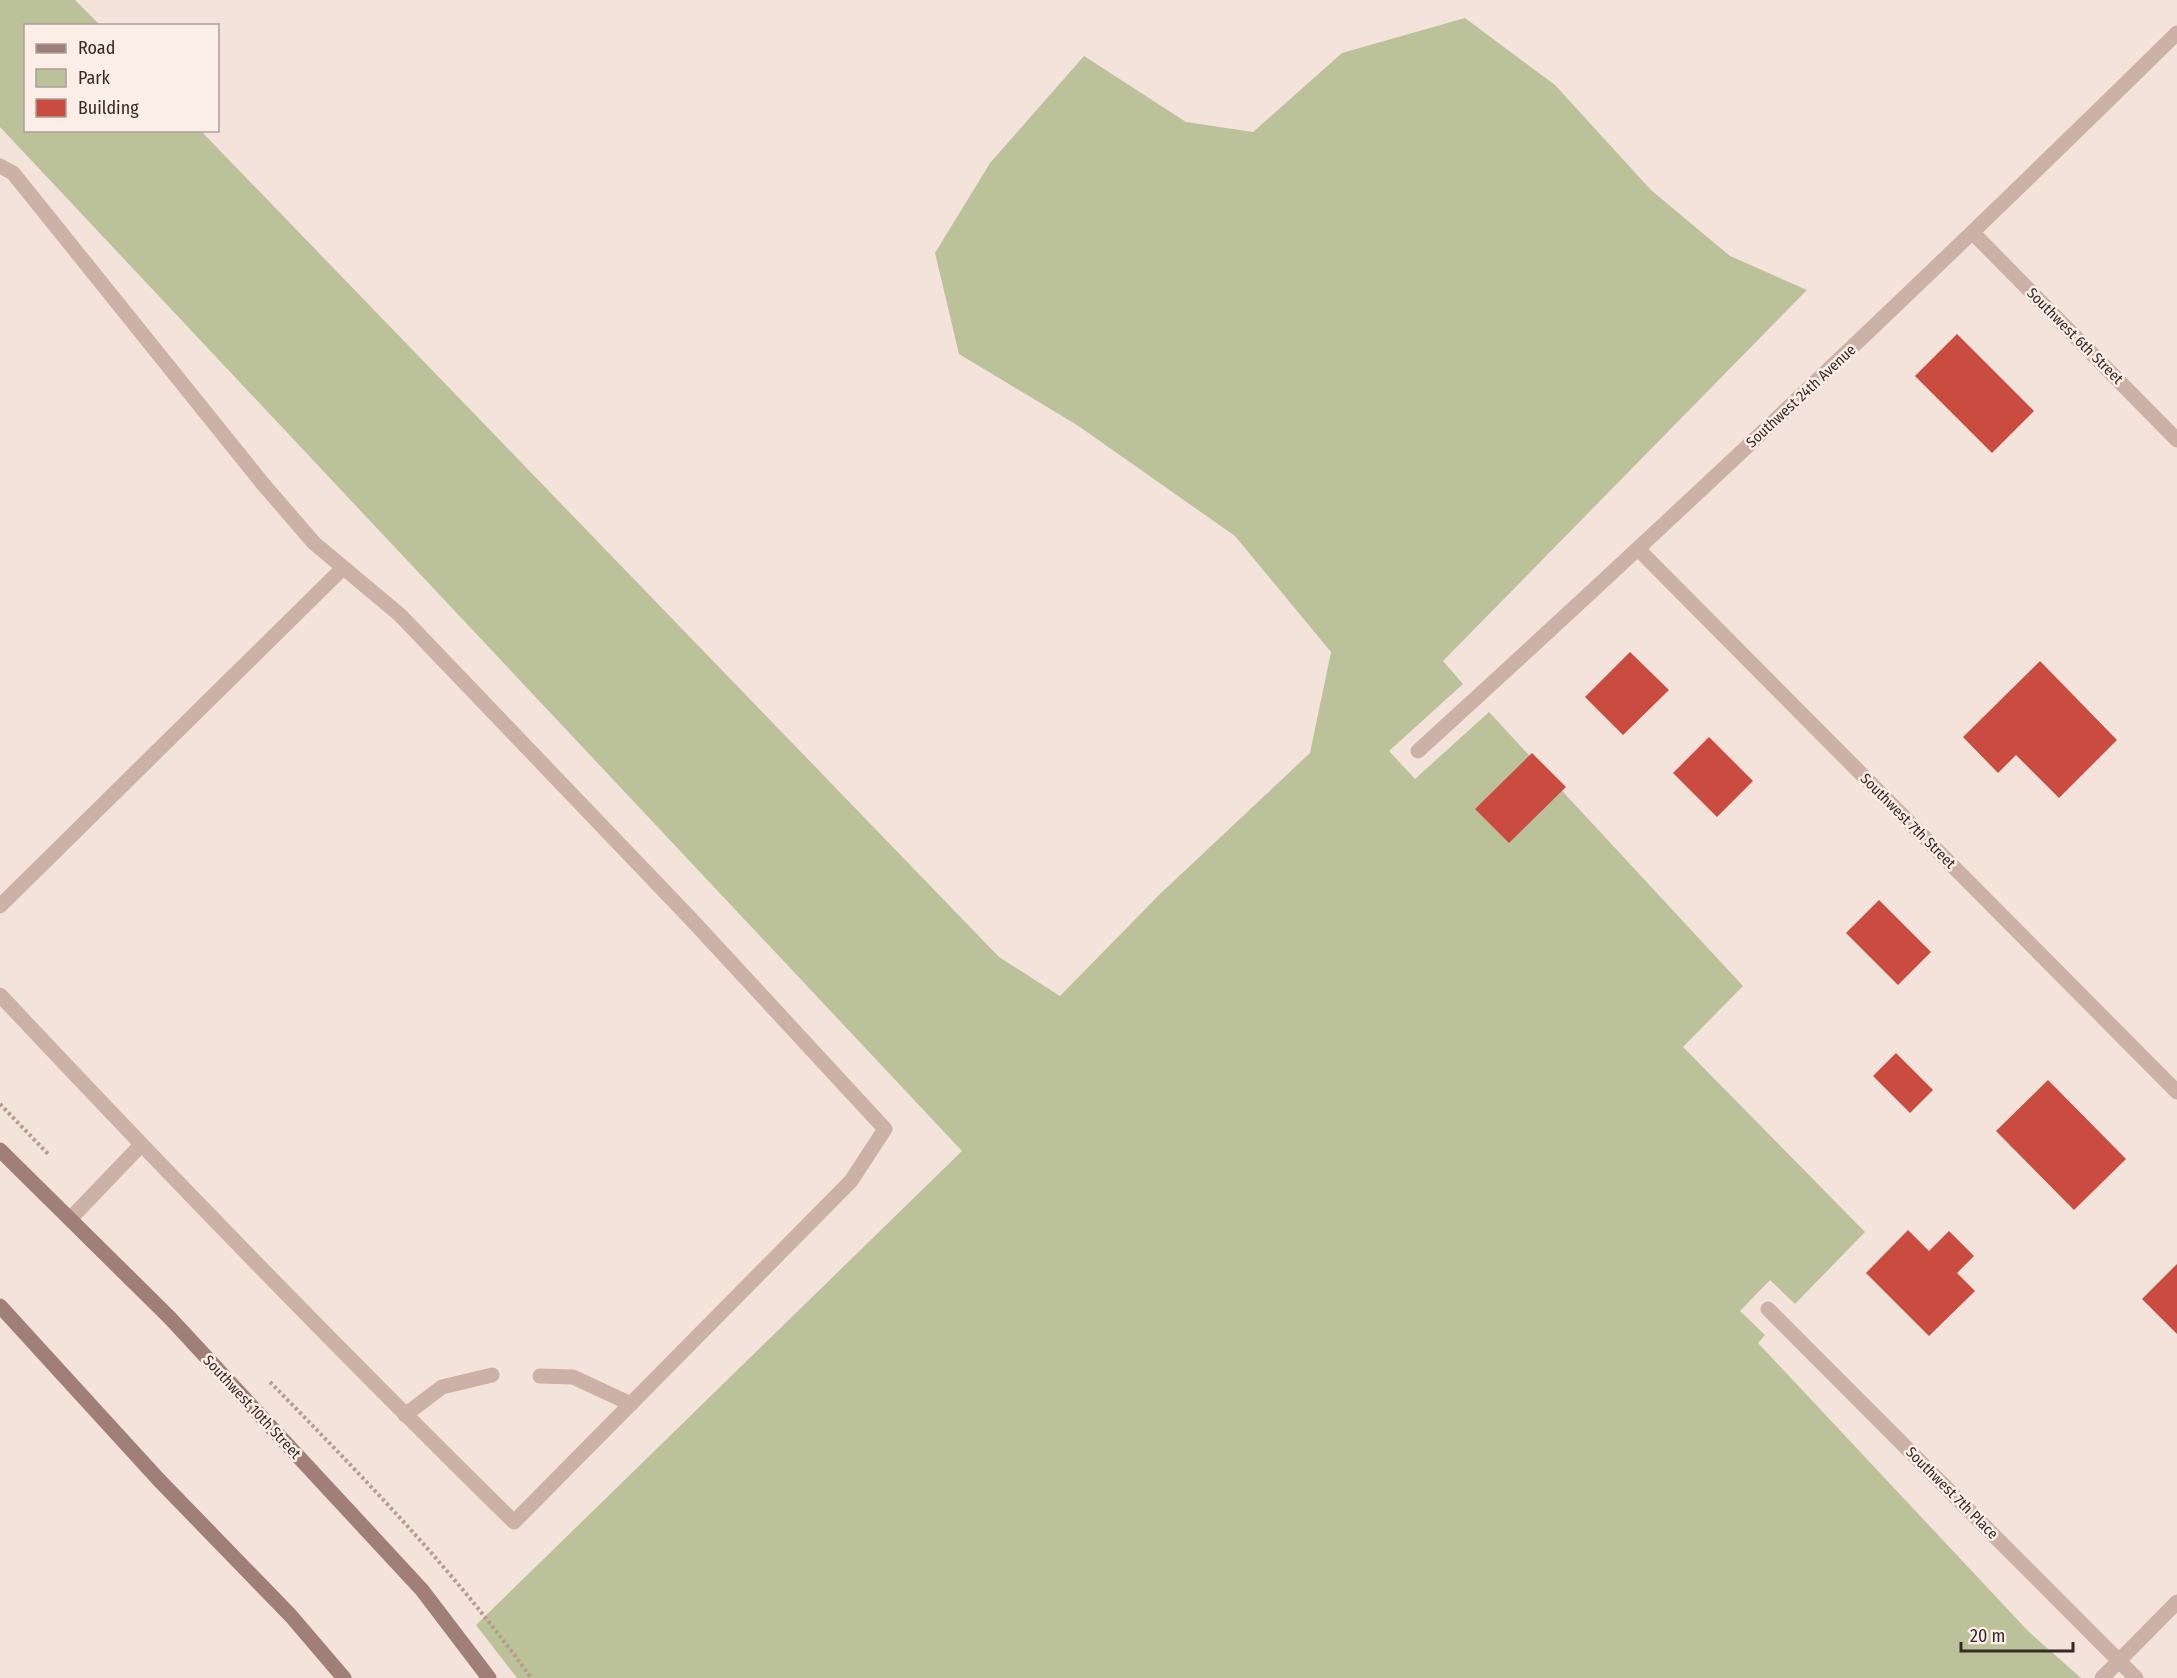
<svg xmlns="http://www.w3.org/2000/svg" width="2177" height="1678" viewBox="0 0 2177 1678" font-family="'Fira Sans Condensed',sans-serif">
<style>
.green{fill:#bbc29a}
.building{fill:#ca4b40}
.lines{fill:none;stroke-linecap:round;stroke-linejoin:round}
.path{stroke:#b79a90;stroke-width:4;stroke-dasharray:3 3;stroke-linecap:butt}
.service{stroke:#cbb1a6;stroke-width:15}
.minor{stroke:#cbb1a6;stroke-width:15}
.secondary{stroke:#9f7f77;stroke-width:15}
.labels{text-anchor:middle;stroke-width:5;stroke-linejoin:round;paint-order:stroke}
.street-label{font-size:15px;fill:#372927;stroke:#faeee7}
</style>
<rect width="100%" height="100%" fill="#f3e3da"/>
<!-- green -->
<path class="green" d="M0 0H75L100 25 26 26V130L201 131 999 957 1060 996 1160 894 1310 753 1331 652 1235 536 1077 425 959 354 935 253 990 163 1084 56 1186 122 1253 132 1342 53 1465 18 1555 85 1651 190 1730 256 1807 290 1443 661 1463 684 1389 751 1415 779 1489 712 1743 986 1683 1047 1865 1232 1795 1304 1770 1280 1740 1311 1765 1335 1758 1343 2029 1632 2081 1678H517L476 1625 962 1151 0 127Z"/>
<!-- building -->
<path class="building" d="M1957 334 2034 411 1992 453 1915 376Z
M1630 652 1669 690 1623 735 1585 697Z
M2040 661 2117 740 2059 798 2016 755 1998 773 1963 737Z
M1709 737 1753 781 1717 817 1673 773Z
M1532 753 1566 787 1509 843 1475 809Z
M1879 900 1931 952 1898 985 1846 933Z
M1896 1053 1933 1090 1910 1113 1873 1076Z
M2048 1080 2126 1159 2074 1210 1996 1131Z
M1908 1230 1929 1251 1949 1231 1974 1256 1957 1273 1975 1291 1929 1336 1866 1273Z
M2177 1264V1334L2142 1299Z"/>
<g class="lines">
<!-- path -->
<path class="path" d="M0 1104 49 1155
M270 1382C362 1476 455 1571 531 1678"/>
<!-- service -->
<path class="service" d="M0 166 13 173 263 484 314 543 400 615 690 918 885 1129 851 1181 514 1522C339 1350 168 1174 0 995
M0 906 343 568
M70 1219 141 1145
M540 1376 573 1377 631 1404
M405 1415 442 1387 492 1375"/>
<!-- minor -->
<path class="minor" d="M1973 233 2177 440
M1639 550 2177 1092
M1418 751C1676 516 1929 277 2177 33
M1768 1309 2136 1678
M2102 1678 2177 1602"/>
<!-- secondary -->
<path class="secondary" d="M0 1150 170 1318 422 1590 489 1678
M0 1306 159 1480 291 1616 344 1678"/>
</g>
<g class="labels">
<!-- street labels -->
<g class="street-label">
<text transform="translate(2075 336) rotate(45)" y="5">Southwest 6th Street</text>
<text transform="translate(1801 396) rotate(-43)" y="5">Southwest 24th Avenue</text>
<text transform="translate(1908 821) rotate(45)" y="5">Southwest 7th Street</text>
<text transform="translate(252 1407) rotate(47)" y="5">Southwest 10th Street</text>
<text transform="translate(1952 1493) rotate(45)" y="5">Southwest 7th Place</text>
</g>
</g>
<!-- legend -->
<rect x="24" y="24" width="195" height="108" fill="#faeee7" stroke="#ac9f9a" stroke-width="1.5"/>
<rect x="36" y="44" width="30" height="9" fill="#9f7f77" stroke="#ac9f9a" stroke-width="1.5"/>
<text x="78" y="54" font-size="18" fill="#372927">Road</text>
<rect x="36" y="69" width="30" height="18" fill="#bbc29a" stroke="#ac9f9a" stroke-width="1.5"/>
<text x="78" y="84" font-size="18" fill="#372927">Park</text>
<rect x="36" y="99" width="30" height="18" fill="#ca4b40" stroke="#ac9f9a" stroke-width="1.5"/>
<text x="78" y="114" font-size="18" fill="#372927">Building</text>
<!-- scale -->
<path d="M1961 1642v9h112v-9" fill="none" stroke="#372927" stroke-width="3"/>
<text x="1970" y="1642" font-size="18" fill="#372927" stroke="#faeee7" stroke-width="4.5" paint-order="stroke">20 m</text>
</svg>
